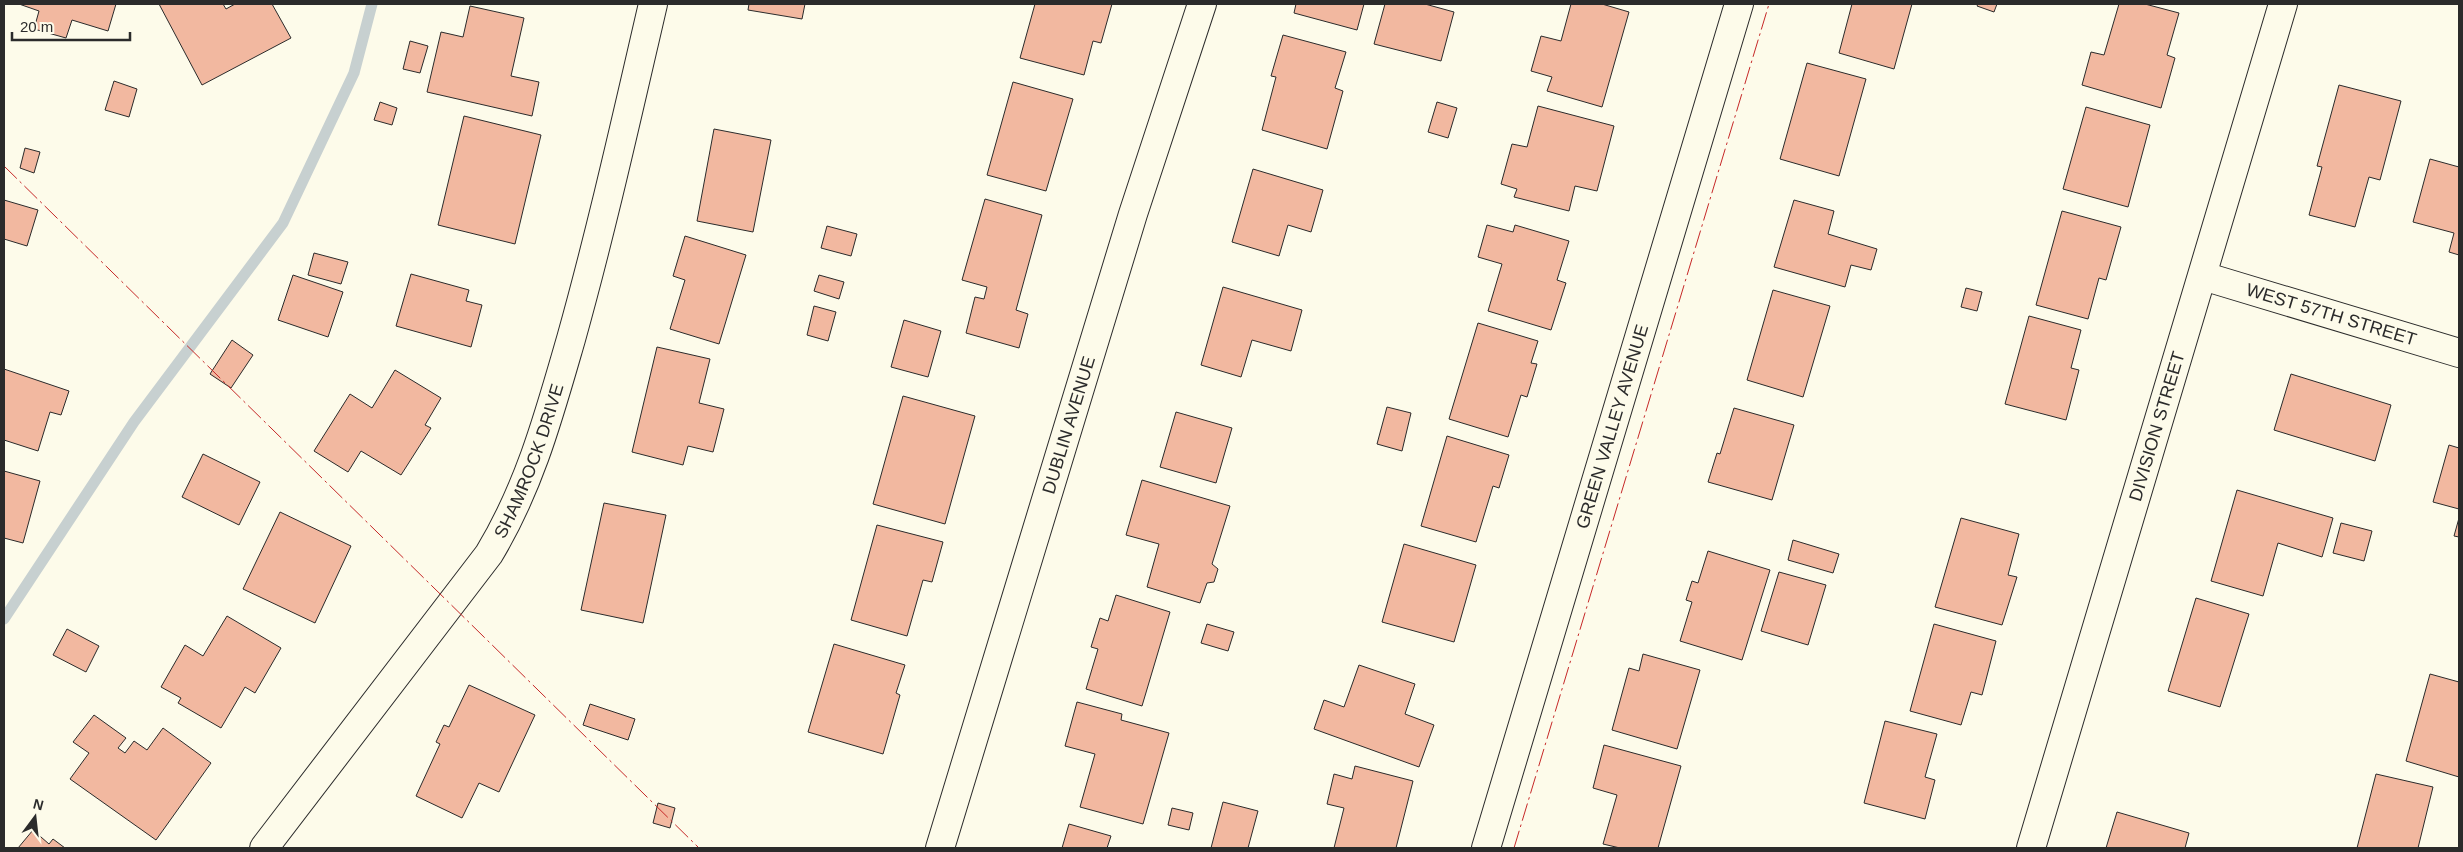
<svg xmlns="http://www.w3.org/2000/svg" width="2463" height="852" viewBox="0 0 2463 852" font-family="Arial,sans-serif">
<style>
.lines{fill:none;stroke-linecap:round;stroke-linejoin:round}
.stream{stroke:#c7d0d0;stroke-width:11}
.building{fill:#f2b8a0;stroke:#2b2b2b}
.minor-casing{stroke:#2b2b2b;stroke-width:30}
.minor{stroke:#fdfbea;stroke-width:28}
.power{stroke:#c62828;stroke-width:1;stroke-dasharray:18 4 2.5 4;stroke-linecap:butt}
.labels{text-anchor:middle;stroke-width:4;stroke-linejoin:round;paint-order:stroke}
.street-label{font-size:18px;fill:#2b2b2b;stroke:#fdfbea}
</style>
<rect width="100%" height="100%" fill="#fdfbea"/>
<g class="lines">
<!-- stream -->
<path class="stream" d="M4 619 134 422 283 223 354 73 372 4"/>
</g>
<!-- building -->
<path class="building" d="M19 4H116L108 31 72 20 66 38 34 29 39 11Z
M159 4H223L226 9 235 4H272L291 38 202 85Z
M749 4H805L802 19 748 10Z
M1035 4H1112L1101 43 1093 41 1084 75 1020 58Z
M1296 4H1364L1357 30 1294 13Z
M1385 4H1425L1454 12 1441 61 1374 44Z
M1571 4H1602L1629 12 1602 107 1547 91 1552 77 1531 71 1541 36 1561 41Z
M1852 4H1912L1894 69 1839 53Z
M1978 4H1997L1994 12 1977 6Z
M2119 4H2145L2179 13 2167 55 2175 58 2161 108 2082 85 2091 52 2104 55Z
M470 6 524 18 511 76 539 82 532 116 427 92 441 32 463 37Z
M1283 35 1346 52 1335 88 1343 91 1327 149 1262 130 1276 77 1271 76Z
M410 41 428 46 420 73 403 69Z
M1807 63 1866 79 1839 176 1780 159Z
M114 81 137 89 129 117 105 110Z
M1013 82 1073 99 1046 191 987 175Z
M2339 85 2401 101 2380 180 2369 177 2355 227 2309 215 2322 167 2317 166Z
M380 102 397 108 392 125 374 120Z
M1437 102 1457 108 1448 138 1428 132Z
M1538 106 1614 126 1597 191 1575 186 1569 211 1514 197 1517 189 1501 184 1512 144 1527 147Z
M2086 107 2150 125 2128 207 2063 189Z
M464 116 541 135 515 244 438 225Z
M714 129 771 140 753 232 697 221Z
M25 148 40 152 34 173 20 168Z
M2430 159 2459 167V255L2449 252 2454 233 2413 222Z
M1253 169 1323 190 1311 232 1288 225 1279 256 1232 242Z
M985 199 1042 215 1016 310 1028 314 1019 348 966 333 975 297 984 299 987 287 962 280Z
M4 200 38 210 27 246 4 239Z
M1794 200 1834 211 1828 234 1877 249 1871 270 1851 265 1845 287 1774 267Z
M2062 211 2121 227 2106 280 2099 278 2088 319 2036 305Z
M1487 225 1513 232 1515 225 1569 241 1557 280 1566 283 1551 330 1488 311 1502 264 1478 257Z
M827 226 857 234 851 256 821 248Z
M685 236 746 255 719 344 670 329 685 280 673 276Z
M314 253 348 262 341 284 308 275Z
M411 274 469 290 466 301 482 305 471 347 396 326Z
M293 275 343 292 328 337 278 320Z
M819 275 844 282 839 299 814 291Z
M1223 287 1302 310 1291 351 1252 340 1241 377 1201 365Z
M1966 288 1982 292 1977 311 1961 307Z
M1773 290 1830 306 1803 397 1747 380Z
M814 306 836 312 828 341 807 335Z
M2029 316 2081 330 2071 368 2079 370 2066 420 2005 404Z
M904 320 941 331 928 377 891 367Z
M1478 323 1538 341 1531 363 1537 364 1527 397 1521 395 1508 437 1449 419Z
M232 340 253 355 231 388 210 374Z
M657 347 710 359 699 403 724 409 713 452 688 446 683 465 632 452Z
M4 369 69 391 61 415 50 412 38 451 4 440Z
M395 370 441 398 425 425 431 428 401 475 361 451 348 472 314 451 350 394 372 408Z
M2291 374 2391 405 2375 461 2274 430Z
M903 396 975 416 945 524 873 504Z
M1387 407 1411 413 1402 451 1377 444Z
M1734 408 1794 425 1772 500 1708 482 1717 453 1720 454Z
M1176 412 1232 428 1216 483 1160 467Z
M1447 436 1509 455 1499 488 1493 486 1476 542 1421 526Z
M2449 445 2459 448V509L2433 502Z
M203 454 260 482 239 525 182 497Z
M4 471 40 481 23 543 4 538Z
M1142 480 1230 506 1212 564 1218 569 1214 582 1207 583 1200 603 1147 587 1159 544 1126 535Z
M2237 490 2333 518 2322 557 2278 543 2263 596 2211 581Z
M604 503 666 515 643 623 581 610Z
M280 512 351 546 315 623 243 589Z
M1961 518 2019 534 2008 575 2017 577 2002 625 1935 607Z
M2459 518V537L2454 536Z
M2341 523 2372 531 2364 561 2333 553Z
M877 525 943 542 932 582 923 580 907 636 851 620Z
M1793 540 1839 554 1833 573 1788 560Z
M1404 544 1476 565 1454 642 1382 622Z
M1708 551 1770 570 1742 660 1680 641 1692 602 1686 600 1692 581 1698 583Z
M1779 572 1826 585 1808 645 1761 631Z
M1116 595 1170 612 1142 706 1086 689 1098 649 1091 647 1100 618 1108 621Z
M2196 598 2249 614 2220 707 2168 691Z
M227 616 281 648 255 693 245 687 221 728 178 703 181 698 161 687 185 645 203 656Z
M1207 624 1234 632 1228 651 1201 643Z
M1934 624 1996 641 1982 695 1971 692 1961 725 1910 711Z
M67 629 99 646 86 672 53 655Z
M834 644 905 665 896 693 900 695 883 754 808 732Z
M1643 654 1700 670 1677 749 1612 730 1629 668 1639 671Z
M1359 665 1415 684 1405 714 1434 725 1419 767 1314 729 1324 700 1344 707Z
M2430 674 2459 682V777L2406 761Z
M469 685 535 715 499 792 479 783 462 818 416 796 440 744 436 742 444 725 449 727Z
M1077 702 1122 714 1121 720 1169 733 1143 824 1080 807 1095 754 1065 746Z
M590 704 635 719 628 740 583 725Z
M94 715 126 738 118 748 125 753 134 741 147 750 163 728 211 763 156 840 70 779 89 753 73 742Z
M1885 721 1937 734 1925 777 1935 780 1925 819 1864 803Z
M1604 745 1681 766 1658 848H1620L1603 844 1617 795 1593 788Z
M1355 766 1413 781 1396 848H1334L1344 808 1327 804 1334 774 1352 779Z
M2376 774 2433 787 2418 848H2357Z
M1223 802 1258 811 1248 848H1211Z
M658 803 675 808 670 828 653 823Z
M1172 808 1193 813 1189 830 1168 825Z
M2117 812 2189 833 2185 848H2106Z
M1069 824 1111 836 1107 848H1062Z
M33 830 49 844 53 839 65 848H18Z"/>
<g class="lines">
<!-- minor casing -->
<g class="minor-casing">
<g id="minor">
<path id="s1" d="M2203 276 2459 353"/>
<path id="s2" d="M264 848 489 554C530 486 549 415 571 339 602 228 627 116 653 4"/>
<path id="s3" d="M940 848 1133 214 1202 4"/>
<path id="s4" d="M1486 848 1739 4"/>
<path id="s5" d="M2031 848 2283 4"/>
</g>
</g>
<!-- minor -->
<use href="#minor" class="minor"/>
<!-- power -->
<path class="power" d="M4 166 699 848
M1514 848 1769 4"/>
</g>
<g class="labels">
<!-- street labels -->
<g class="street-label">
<text dy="6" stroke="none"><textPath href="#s1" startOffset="134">WEST 57TH STREET</textPath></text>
<text dy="6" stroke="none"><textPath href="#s3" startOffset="442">DUBLIN AVENUE</textPath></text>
<text dy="6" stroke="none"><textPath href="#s4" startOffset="440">GREEN VALLEY AVENUE</textPath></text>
<text dy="6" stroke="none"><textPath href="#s5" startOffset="440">DIVISION STREET</textPath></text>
<text dy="6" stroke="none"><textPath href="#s2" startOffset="472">SHAMROCK DRIVE</textPath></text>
</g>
</g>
<!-- border -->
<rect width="2463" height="852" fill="none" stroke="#2b2b2b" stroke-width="10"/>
<!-- north arrow -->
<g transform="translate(35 817) rotate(15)" stroke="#fdfbea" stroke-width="4" paint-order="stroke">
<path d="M0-4L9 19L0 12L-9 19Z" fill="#2b2b2b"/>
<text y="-8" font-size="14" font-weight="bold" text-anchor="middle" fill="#2b2b2b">N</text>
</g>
<!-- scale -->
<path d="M12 32v8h118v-8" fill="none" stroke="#2b2b2b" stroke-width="2.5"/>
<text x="20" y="32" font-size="15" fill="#2b2b2b" stroke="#fdfbea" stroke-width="4" paint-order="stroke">20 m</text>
</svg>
